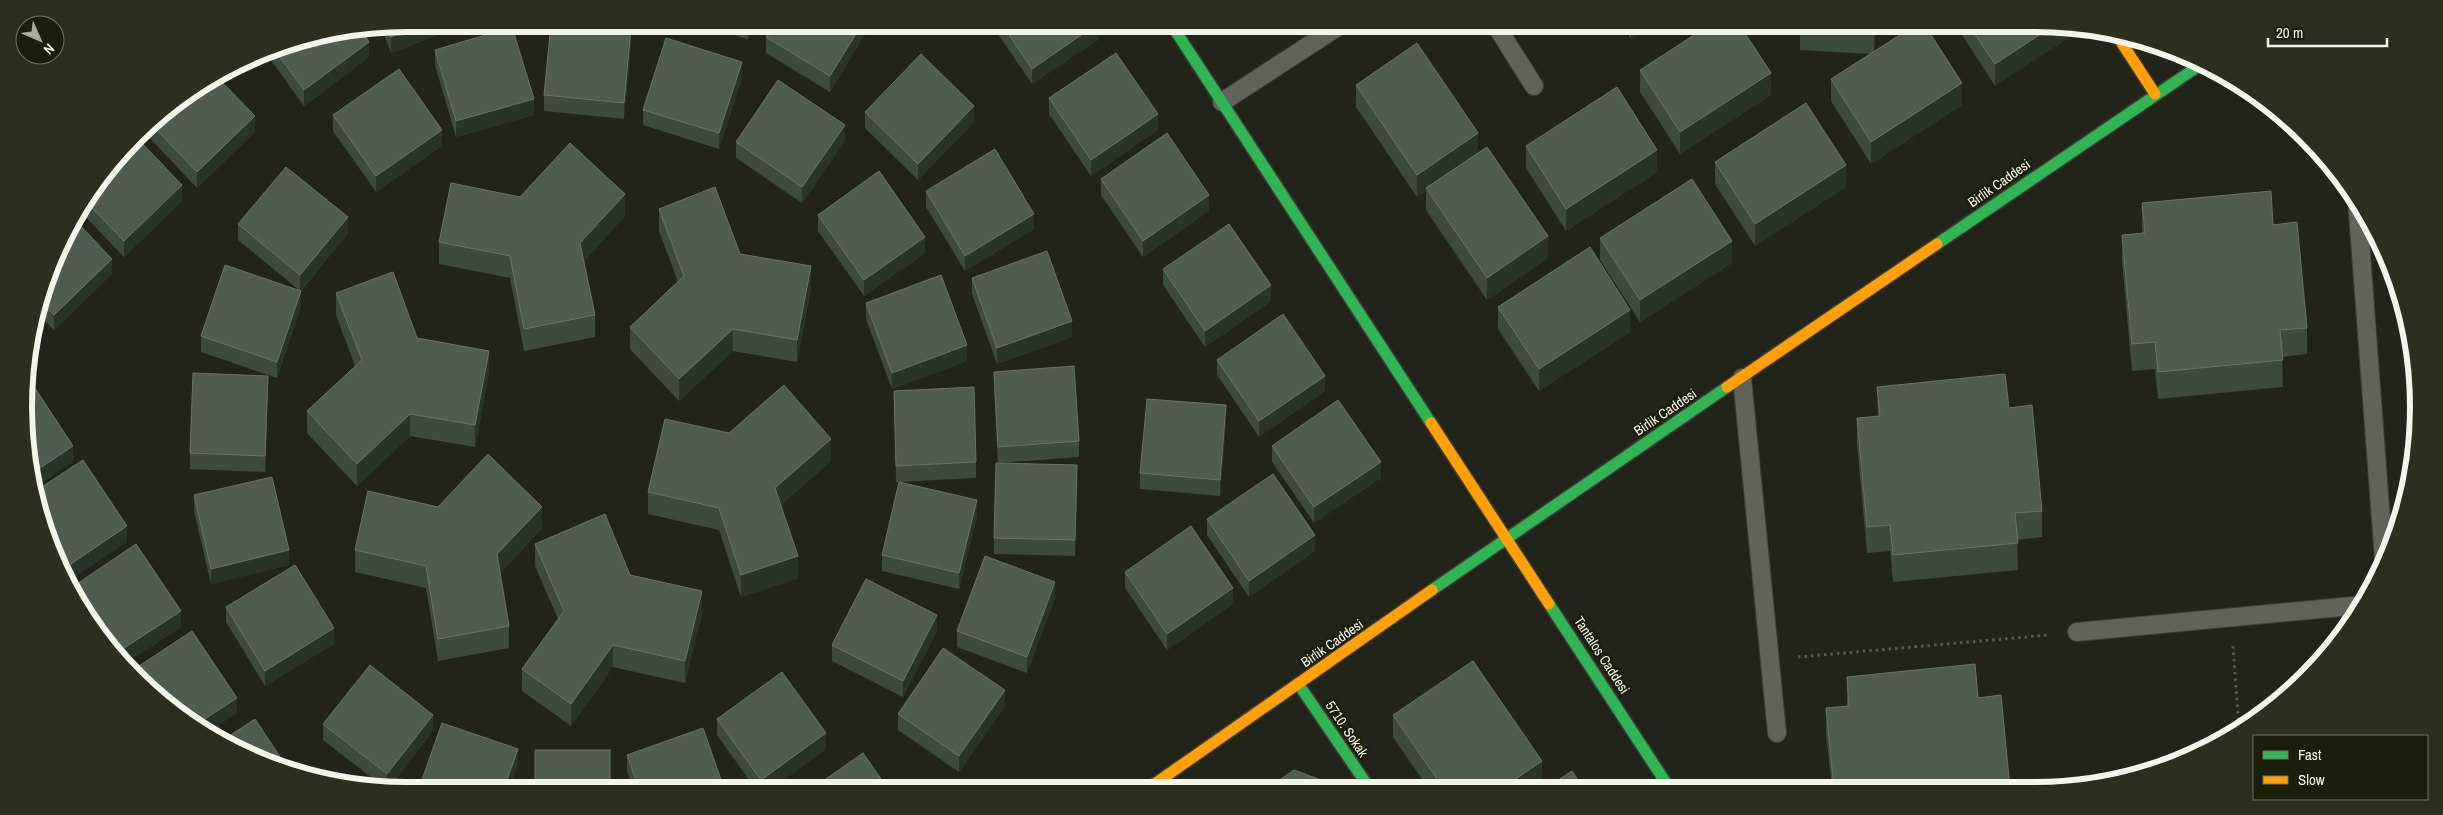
<svg xmlns="http://www.w3.org/2000/svg" width="2443" height="815" viewBox="0 0 2443 815" font-family="'Archivo Narrow',sans-serif">
<style>
.lines{fill:none;stroke-linecap:round;stroke-linejoin:round}
.lane-casing{stroke:#3d3f36;stroke-width:20}
.fast-casing{stroke:#3d3f36;stroke-width:14}
.slow-casing{stroke:#3d3f36;stroke-width:14}
.path{stroke:#5b5c54;stroke-width:3;stroke-dasharray:2.5 4;stroke-linecap:butt}
.lane{stroke:#61635a;stroke-width:18}
.fast{stroke:#30b455;stroke-width:11}
.slow{stroke:#ff9f0a;stroke-width:11}
.wall{fill:#3d4a3d}
.shaded-wall{fill:#2a3327}
.building{fill:#505c4f;stroke:#6a7468}
.labels{text-anchor:middle;stroke-width:4.5;stroke-linejoin:round;paint-order:stroke}
.street-label{font-size:14px;fill:#f3f5e9;stroke:#1c1e0c}
.rim{fill:none;stroke:#f3f5e9;stroke-width:6}
</style>
<rect width="100%" height="100%" fill="#222419"/>
<g class="lines">
<!-- lane casing -->
<g class="lane-casing">
<path id="lane" d="M1495 24 1534 86
M1222 102 1342 24
M2357 200 2384 560
M1742 378 1777 733
M2077 632 2363 605"/>
</g>
<!-- fast casing -->
<g class="fast-casing">
<path id="fast" d="M1171 24 1431 423
M1937 244 2203 63
M1432 590 1727 387
M1549 604 1670 789
M1299 685 1370 789"/>
</g>
<!-- slow casing -->
<g class="slow-casing">
<path id="slow" d="M2116 34 2155 94
M1727 387 1937 244
M1431 423 1549 604
M1146 790 1432 590"/>
</g>
<!-- path -->
<path class="path" d="M2233 646 2239 729
M1798 657 2049 635"/>
<!-- lane -->
<use href="#lane" class="lane"/>
<!-- fast -->
<use href="#fast" class="fast"/>
<!-- slow -->
<use href="#slow" class="slow"/>
</g>
<!-- wall -->
<path class="wall" d="M408 24H461V26L391 53 381 26Z
M696 24H752L748 39Z
M871 24 830 92 766 53V37Z
M991 24H1099V39L1032 84Z
M1594 24H1614L1600 33Z
M1622 24H1657L1631 39Z
M1800 24H1876L1874 51 1962 105 1871 164 1831 101V79L1870 54 1800 50Z
M1955 24H2036L1995 86Z
M333 31 369 57 304 106 265 52Z
M631 44 624 119 544 111V95Z
M435 50 534 115 456 137 435 65Z
M1640 70 1771 95 1680 154 1640 92Z
M742 78 719 149 643 125V110Z
M1356 85 1478 153 1548 258 1487 300 1426 210V191L1417 197 1356 107Z
M1049 98 1158 130 1091 176 1049 114Z
M865 112 974 122 918 180 865 128Z
M333 115 442 146 376 192 333 131Z
M154 119 255 132 197 188 146 134V128Z
M845 141 802 203 736 158V142Z
M1526 146 1657 172 1566 231 1526 168Z
M1715 162 1846 187 1755 246 1715 184Z
M103 174 182 201 124 257 80 211Z
M1101 179 1209 211 1143 257 1101 195Z
M926 191 1034 229 965 271 926 207Z
M520 197 625 216 584 261 595 315V337L524 351 510 278 439 264V242Z
M2142 203 2273 225 2307 328V354L2282 357 2283 387 2158 399 2155 369 2132 371 2122 262V235L2142 233Z
M659 209 740 254 811 288 797 362 733 351 679 401 630 349V327L678 282 659 231Z
M818 215 925 253 864 296 818 231Z
M238 224 348 233 301 291V307L277 378 201 352V336L299 290 238 240Z
M63 238 112 274 54 330 40 316Z
M1600 238 1732 263 1640 322 1600 260Z
M1163 269 1271 301 1205 347 1163 285Z
M972 278 1072 337 997 364 972 294Z
M336 293 417 338 489 373 475 447 410 436 357 486 307 433V411L355 366 336 315Z
M866 303 967 361 892 389 866 319Z
M1498 307 1630 332 1539 391 1498 329Z
M1217 360 1325 391 1259 437 1217 375Z
M994 372 1079 441V457L998 463 994 388Z
M1877 387 2009 408 2042 511V537L2017 540 2018 570 1893 582 1890 551 1867 553 1857 445V418L1878 416Z
M894 391 976 462V478L896 482Z
M268 392 265 472 190 469V453Z
M1226 421 1220 496 1140 489V473Z
M1272 446 1381 478 1314 523 1272 462Z
M831 461 781 505 798 578 741 597 719 530 648 514V492Z
M1077 481 1075 556 994 554V538Z
M194 495 289 565 211 584 194 511Z
M438 507 542 529 500 573 509 626V648L438 661 426 588 355 572V550Z
M977 516 959 589 882 571V555Z
M1207 519 1315 551 1249 597 1207 535Z
M535 544 630 575 702 613 685 683 613 667 571 726 522 691V669L558 619 535 566Z
M1125 572 1233 604 1167 650 1125 588Z
M74 586 181 627 124 664 89 621 74 589Z
M1055 598 1027 673 957 647V631Z
M226 607 334 644 265 686 226 622Z
M937 631 903 697 832 661V645Z
M1847 677 1978 698 2010 788H1832L1826 735V708L1847 706Z
M1005 706 959 772 898 730V714Z
M1393 715 1542 783 1533 789H1429L1393 737Z
M717 719 826 749 768 791H757L717 735Z
M323 724 433 731 388 789 385 788 323 740Z
M627 755 725 791H634L627 771Z"/>
<!-- shaded-wall -->
<path class="shaded-wall" d="M425 24H461V26L391 53V37Z
M748 24H752L748 39Z
M862 24H871L830 92V76Z
M1097 24H1099V39L1032 84V69Z
M1600 24H1614L1600 33Z
M1631 24H1657L1631 39Z
M1875 24H1876L1874 54V32Z
M2053 26 2081 30 1995 86V64Z
M631 28V44L624 119V103Z
M369 42V57L304 106V90Z
M742 62V78L719 149V133Z
M1771 73V95L1680 154V132Z
M1962 83V105L1871 164V142Z
M534 99V115L456 137V121Z
M974 106V122L918 180V164Z
M1158 114V130L1091 176V160Z
M255 116V132L197 188V172Z
M845 125V141L802 203V187Z
M442 130V146L376 192V176Z
M1478 133V155L1426 188V191L1417 197V175Z
M1657 150V172L1566 231V209Z
M1846 165V187L1755 246V224Z
M182 185V201L124 257V241Z
M625 194V216L580 265V243Z
M1209 195V211L1143 257V241Z
M1034 214V229L965 271V256Z
M348 217V233L300 291V275Z
M1548 236V258L1487 300V278Z
M925 237V253L864 296V280Z
M1732 241V263L1640 322V300Z
M112 259V274L54 330V315Z
M811 266V288L797 362V340Z
M1271 285V301L1205 347V331Z
M301 291V307L277 378V362Z
M1630 310V332L1539 391V369Z
M1072 321V337L997 364V348Z
M733 329V351L679 401V379Z
M40 330V346L27 358 34 336Z
M967 345V361L892 389V373Z
M489 351V373L475 447V425Z
M268 376V392L265 472V456Z
M1325 376V391L1259 437V421Z
M1226 405V421L1220 496V480Z
M410 414V436L357 486V464Z
M831 439V461L775 510V488Z
M73 446V462L34 488 31 474Z
M1381 462V478L1314 523V507Z
M977 500V516L959 589V573Z
M542 507V529L497 576V554Z
M127 526V542L70 580 65 568Z
M1315 535V551L1249 597V581Z
M289 550V565L211 584V569Z
M798 556V578L741 597V575Z
M1055 582V598L1027 673V657Z
M1233 588V604L1167 650V634Z
M702 591V613L685 683V661Z
M181 611V627L124 664 118 657V652Z
M937 615V631L903 697V681Z
M334 628V644L265 686V671Z
M613 645V667L571 726V704Z
M1005 690V706L959 772V756Z
M237 698V713L208 733 194 726Z
M433 715V731L388 789H387V774Z
M826 733V749L768 791H761V780Z
M518 749V765L509 791H503Z
M1542 761V783L1533 789H1501Z"/>
<!-- building -->
<path class="building" d="M408 24H425L391 37 386 26Z
M551 24H585L631 28 624 103 544 95Z
M774 24H862L830 76 766 37Z
M1002 24H1097L1032 69Z
M1711 24H1739L1771 73 1680 132 1640 70Z
M1800 24H1875L1874 32 1800 28Z
M1917 24H1924L1962 83 1871 142 1831 79Z
M1968 24H2036L2053 26 1995 64Z
M512 27 534 99 456 121 435 50Z
M360 28 369 42 304 90 274 49 333 31Z
M666 38 742 62 719 133 643 110Z
M1417 43 1478 133 1417 175 1356 85Z
M1116 53 1158 114 1091 160 1049 98Z
M921 54 974 106 918 164 865 112Z
M399 69 442 130 376 176 333 115Z
M219 79 255 116 197 172 150 123 154 119Z
M778 80 845 125 802 187 736 142Z
M1617 87 1657 150 1566 209 1526 146Z
M1806 103 1846 165 1755 224 1715 162Z
M1167 133 1209 195 1143 241 1101 179Z
M137 138 182 185 124 241 86 202 103 174Z
M570 143 625 194 580 243 595 315 524 329 510 256 439 242 451 183 520 197Z
M1487 147 1548 236 1487 278 1426 188Z
M995 149 1034 214 965 256 926 191Z
M286 167 348 217 300 275 238 224Z
M879 171 925 237 864 280 818 215Z
M1692 179 1732 241 1640 300 1600 238Z
M715 187 740 254 811 266 797 340 733 329 679 379 630 327 684 276 659 209Z
M2271 191 2273 225 2297 222 2307 328 2280 330 2283 360 2158 372 2155 342 2132 344 2122 235 2145 233 2142 203Z
M75 220 112 259 54 315 43 303 63 238Z
M1229 224 1271 285 1205 331 1163 269Z
M1590 247 1630 310 1539 369 1498 307Z
M1047 251 1072 321 997 348 972 278Z
M225 265 301 291 277 362 201 336Z
M393 272 417 338 489 351 475 425 410 414 357 464 307 411 362 360 336 293Z
M941 275 967 345 892 373 866 303Z
M1283 314 1325 376 1259 421 1217 360Z
M37 326 40 330 34 336Z
M1074 366 1079 441 998 447 994 372Z
M193 373 268 376 265 456 190 453Z
M2005 374 2009 408 2032 405 2042 511 2015 513 2018 543 1893 555 1890 525 1867 527 1857 418 1880 416 1877 387Z
M29 379 73 446 31 474 25 433 26 381Z
M784 385 831 439 775 488 798 556 741 575 719 508 648 492 665 419 729 433Z
M974 387 976 462 896 466 894 391Z
M1147 399 1226 405 1220 480 1140 473Z
M1338 400 1381 462 1314 507 1272 446Z
M488 454 542 507 497 554 509 626 438 639 426 566 355 550 368 491 438 507Z
M83 460 127 526 65 568 37 507 34 492Z
M996 463 1077 465 1075 540 994 538Z
M1273 474 1315 535 1249 581 1207 519Z
M272 477 289 550 211 569 194 495Z
M899 482 977 500 959 573 882 555Z
M605 514 630 575 702 591 685 661 613 645 571 704 522 669 564 611 535 544Z
M1191 526 1233 588 1167 634 1125 572Z
M136 544 181 611 118 652 74 586Z
M985 556 1055 582 1027 657 957 631Z
M295 565 334 628 265 671 226 607Z
M866 579 937 615 903 681 832 645Z
M192 631 237 698 194 726 136 679 130 672Z
M943 648 1005 690 959 756 898 714Z
M1473 661 1542 761 1501 789H1444L1393 715Z
M1975 664 1978 698 2001 695 2010 788H1834L1826 708 1849 706 1847 677Z
M370 665 433 715 387 774 323 724Z
M782 672 826 733 761 780 717 719Z
M255 719 288 769 223 740Z
M442 723 518 749 503 791H418Z
M703 728 725 791H640L627 755Z
M535 750H610V791H535Z
M863 753 889 790H810Z
M1294 770 1332 784 1335 789 1265 790Z
M1572 771 1584 789H1545Z"/>
<g class="labels">
<!-- street labels -->
<g class="street-label">
<text transform="translate(1999 183) rotate(-35)" y="5">Birlik Caddesi</text>
<text transform="translate(1665 412) rotate(-34)" y="5">Birlik Caddesi</text>
<text transform="translate(1332 643) rotate(-35)" y="5">Birlik Caddesi</text>
<text transform="translate(1602 655) rotate(57)" y="5">Tantalos Caddesi</text>
<text transform="translate(1347 729) rotate(56)" y="5">5710. Sokak</text>
</g>
</g>
<!-- crop -->
<path d="M0 0H2443V815H0ZM407 32H2035A375 375 0 0 1 2410 407V407A375 375 0 0 1 2035 782H407A375 375 0 0 1 32 407V407A375 375 0 0 1 407 32Z" fill="#2d2f1e" fill-rule="evenodd"/>
<path class="rim" d="M407 32H2035A375 375 0 0 1 2410 407V407A375 375 0 0 1 2035 782H407A375 375 0 0 1 32 407V407A375 375 0 0 1 407 32Z"/>
<!-- legend -->
<rect x="2253" y="735" width="175" height="65" fill="#1c1e0c" stroke="#727464"/>
<rect x="2263" y="751" width="25" height="8" fill="#30b455" stroke="#727464"/>
<text x="2298" y="760" font-size="15" fill="#f3f5e9">Fast</text>
<rect x="2263" y="776" width="25" height="8" fill="#ff9f0a" stroke="#727464"/>
<text x="2298" y="785" font-size="15" fill="#f3f5e9">Slow</text>
<!-- north arrow -->
<g transform="translate(40 40) rotate(135)"><circle r="24" fill="#1c1e0c" stroke="#727464"/>
<path d="M0-4L9 19L0 12L-9 19Z" fill="#aaaca0"/>
<text y="-8" font-size="14" font-weight="bold" text-anchor="middle" fill="#f3f5e9">N</text>
</g>
<!-- scale -->
<path d="M2268 38v8h119v-8" fill="none" stroke="#f3f5e9" stroke-width="2.5"/>
<text x="2276" y="38" font-size="15" fill="#f3f5e9" stroke="#1c1e0c" stroke-width="4" paint-order="stroke">20 m</text>
</svg>
